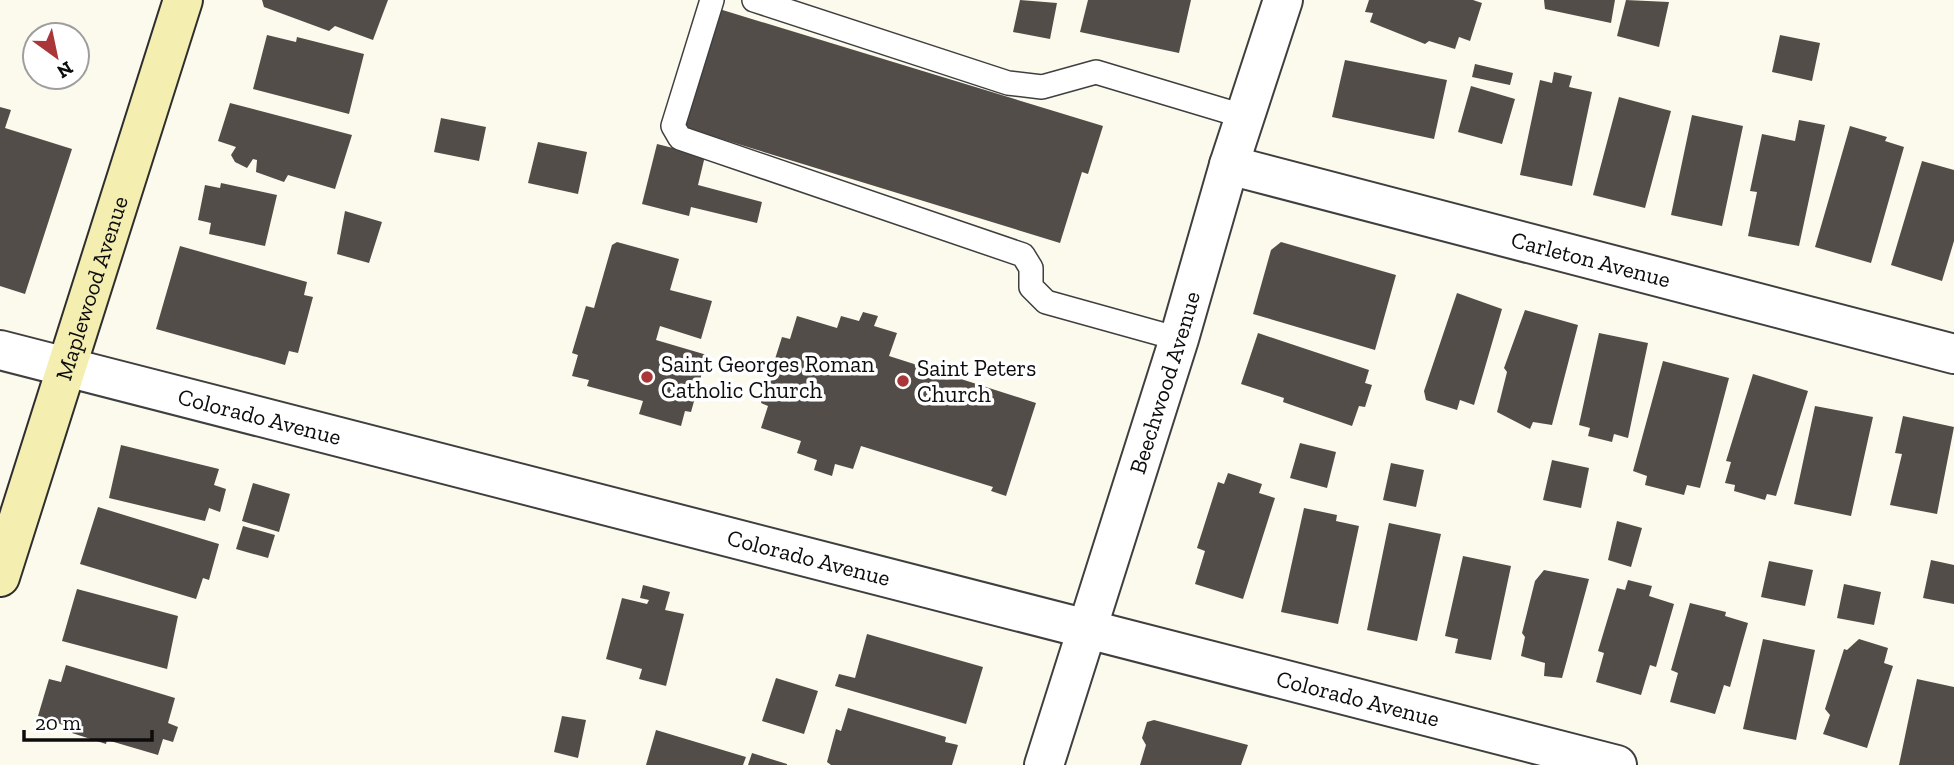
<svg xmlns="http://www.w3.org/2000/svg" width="1954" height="765" viewBox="0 0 1954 765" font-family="'Zilla Slab',serif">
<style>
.building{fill:#534d4a}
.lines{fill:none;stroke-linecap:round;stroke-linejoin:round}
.lane-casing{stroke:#3f3f3f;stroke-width:26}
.street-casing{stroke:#3f3f3f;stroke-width:42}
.secondary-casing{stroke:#2e2e2e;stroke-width:42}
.lane{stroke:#fff;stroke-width:23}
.street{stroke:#fff;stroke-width:38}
.secondary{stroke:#f4eeb1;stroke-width:38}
.poi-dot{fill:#a9373a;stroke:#fff;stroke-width:2.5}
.labels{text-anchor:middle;stroke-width:7;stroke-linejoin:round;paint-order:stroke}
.street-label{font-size:23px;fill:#0c0c0c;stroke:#fff}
.poi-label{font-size:23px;fill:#0c0c0c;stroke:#fff;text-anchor:start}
</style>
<rect width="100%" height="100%" fill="#fcfaed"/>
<!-- building -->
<path class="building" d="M262 0H388L373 40 335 26 329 31 264 7Z
M1020 0 1057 3 1050 39 1013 32Z
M1088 0H1191L1179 53 1080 32Z
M1369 0H1473L1482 3 1470 41 1459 37 1455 49 1429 41 1425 44 1370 22 1373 13 1365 12Z
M1544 0H1615L1611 23 1545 9Z
M1626 0 1669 2 1659 47 1617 36Z
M716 8 1103 126 1088 174 1082 172 1060 243 679 126Z
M267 35 296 42 297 37 364 54 349 114 253 89Z
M1780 35 1820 43 1812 81 1772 72Z
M1345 60 1447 80 1434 139 1332 117Z
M1475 64 1513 73 1510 85 1472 77Z
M1554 72 1572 76 1569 87 1592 92 1572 186 1520 175 1540 80 1552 83Z
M1471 86 1515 99 1502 144 1458 132Z
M1619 97 1671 111 1645 208 1593 195Z
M230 103 352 135 335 189 288 175 284 182 256 172 257 160 253 159 247 168 235 162 231 155 236 147 218 141Z
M0 107 11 110 5 128 72 149 25 294 0 286Z
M1692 115 1743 126 1722 226 1671 215Z
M441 118 486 127 479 161 434 152Z
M1799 120 1825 125 1799 246 1748 236 1757 192 1750 191 1762 134 1795 141Z
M1850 126 1887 137 1885 141 1904 147 1871 263 1815 247Z
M538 142 587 152 578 194 528 183Z
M657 144 705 156 698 185 762 202 757 223 691 207 689 216 642 204Z
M1922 161 1954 170V241L1942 281 1891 265Z
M221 183 277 195 265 246 209 234 211 223 198 220 205 185 220 188Z
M345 211 382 222 369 263 337 254Z
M617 242 679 259 670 290 712 301 701 339 660 326 656 340 707 355 691 412 685 411 681 426 639 414 643 401 587 386 589 380 572 376 578 355 572 353 586 306 594 308 612 245Z
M1281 242 1396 275 1375 350 1253 314 1271 250Z
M180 246 307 282 304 295 313 297 298 353 289 351 285 365 156 329Z
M1457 293 1502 309 1474 405 1460 400 1457 410 1426 400 1424 391Z
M1525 310 1578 325 1552 425 1533 422 1530 429 1497 412 1507 372 1504 368Z
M863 312 878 316 874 326 897 333 889 356 1036 403 1006 496 991 491 993 487 861 446 853 469 835 464 832 476 814 470 817 460 797 453 801 441 761 428 768 406 761 403 782 337 790 339 797 316 837 328 841 316 859 321Z
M1258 333 1369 370 1365 383 1372 385 1365 407 1359 406 1352 426 1283 402 1284 398 1241 384Z
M1599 333 1648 343 1628 438 1614 434 1612 442 1588 436 1590 428 1579 425Z
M1663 361 1729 378 1700 488 1687 485 1684 495 1645 485 1647 476 1633 471Z
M1753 374 1808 391 1776 496 1767 494 1765 500 1734 491 1735 485 1725 483 1731 462 1726 461Z
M1815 406 1873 417 1851 516 1794 504Z
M1903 416 1954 427 1937 514 1890 505 1902 454 1895 453Z
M1300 443 1336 452 1327 488 1290 478Z
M121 445 219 469 214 485 226 489 220 512 209 508 205 521 109 498Z
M1552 460 1589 468 1581 508 1543 500Z
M1391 463 1424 470 1416 507 1383 500Z
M1228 473 1262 484 1259 493 1275 498 1243 599 1195 584 1205 551 1197 548 1218 482 1224 484Z
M253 483 290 494 279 532 242 521Z
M98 507 219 544 209 580 203 578 196 599 80 564Z
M1304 508 1337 515 1336 521 1359 526 1338 624 1281 612Z
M1617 521 1642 528 1631 567 1608 560Z
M1389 523 1441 534 1417 641 1367 630Z
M243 526 275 535 268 558 236 549Z
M1463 556 1511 566 1491 660 1455 653 1458 639 1445 636Z
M1931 560 1954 565V604L1923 598Z
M1769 561 1813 570 1805 606 1761 597Z
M1544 570 1589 579 1562 678 1544 676 1545 663 1521 656 1525 637 1522 633 1535 581Z
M1628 580 1652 586 1649 596 1674 604 1656 667 1650 665 1641 695 1596 682 1604 653 1598 651 1617 588 1625 590Z
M1844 584 1881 592 1874 625 1837 618Z
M643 585 670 592 665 610 684 614 666 686 639 679 642 669 606 659 622 598 647 604 649 600 640 598Z
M77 589 178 616 167 669 62 641Z
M1690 603 1726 612 1725 616 1748 623 1730 687 1724 685 1715 714 1670 702 1678 673 1671 670Z
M867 634 983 667 966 724 835 686 839 674 855 678Z
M1763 639 1815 650 1796 740 1743 729Z
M1859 639 1888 648 1884 663 1893 666 1867 748 1823 734 1830 715 1825 709 1844 649 1847 650Z
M66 665 175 698 168 723 178 727 173 742 163 739 158 755 107 740 106 744 72 733 74 729 38 716 49 679 61 682Z
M776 678 818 691 804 734 762 721Z
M1917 679 1954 687V765H1899Z
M848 708 946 737 945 742 958 745 952 765H831L827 762 836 729 841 731Z
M562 716 586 720 578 758 554 752Z
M1154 720 1248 745 1241 765H1140L1146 745 1142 738 1147 722Z
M656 730 746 757 743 765H646Z
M752 753 787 764V765H748Z"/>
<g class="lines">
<!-- lane casing -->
<g class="lane-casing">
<path id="lane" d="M712 0 673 126 680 138 1023 255 1031 268V287L1046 302 1179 339
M754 0 1008 83 1042 87 1096 72 1246 117"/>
</g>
<!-- street casing -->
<g class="street-casing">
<g id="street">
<path id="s1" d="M1229 165 1954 354"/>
<path id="s2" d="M0 350 1617 765"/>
<path id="s3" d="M1044 765 1179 339 1229 165 1283 0"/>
</g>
</g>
<!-- secondary casing -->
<g class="secondary-casing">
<g id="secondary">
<path id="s4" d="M0 577 183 0"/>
</g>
</g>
<!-- lane -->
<use href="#lane" class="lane"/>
<!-- street -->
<use href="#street" class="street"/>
<!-- secondary -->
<use href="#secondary" class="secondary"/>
</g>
<!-- markers -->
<g class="poi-dot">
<circle cx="647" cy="377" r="7"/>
<circle cx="903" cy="381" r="7"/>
</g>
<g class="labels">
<!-- street labels -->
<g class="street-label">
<text dy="8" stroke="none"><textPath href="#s1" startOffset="374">Carleton Avenue</textPath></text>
<text dy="8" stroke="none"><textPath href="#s4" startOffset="303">Maplewood Avenue</textPath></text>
<text dy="8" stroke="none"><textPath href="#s3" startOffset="401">Beechwood Avenue</textPath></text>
<text dy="8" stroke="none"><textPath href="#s2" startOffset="268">Colorado Avenue</textPath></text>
<text dy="8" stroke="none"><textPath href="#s2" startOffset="835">Colorado Avenue</textPath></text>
<text dy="8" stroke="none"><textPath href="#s2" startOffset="1402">Colorado Avenue</textPath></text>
</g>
<!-- poi labels -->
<g class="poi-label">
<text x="661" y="372">Saint Georges Roman<tspan x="661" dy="26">Catholic Church</tspan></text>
<text x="917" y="376">Saint Peters<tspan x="917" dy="26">Church</tspan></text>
</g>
</g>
<!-- north arrow -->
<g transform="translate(56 56) rotate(147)"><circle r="33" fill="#ffffff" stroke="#9e9e9e" stroke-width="2"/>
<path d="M0-5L12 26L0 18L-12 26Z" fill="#a9373a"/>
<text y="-10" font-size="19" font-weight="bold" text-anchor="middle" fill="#0c0c0c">N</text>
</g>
<!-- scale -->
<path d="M24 730v10h128v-10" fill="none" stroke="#0c0c0c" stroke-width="3.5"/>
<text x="35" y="730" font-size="21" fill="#0c0c0c" stroke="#ffffff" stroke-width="5" paint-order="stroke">20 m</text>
</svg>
